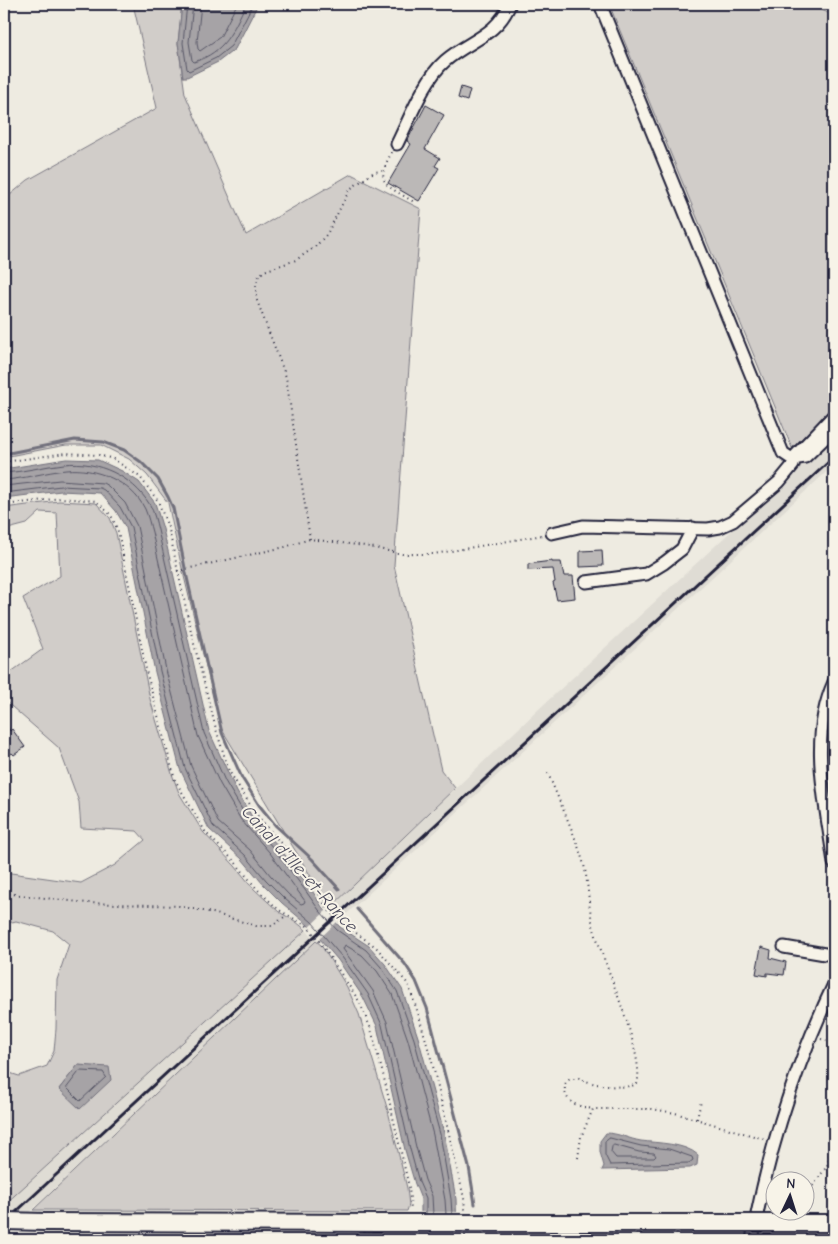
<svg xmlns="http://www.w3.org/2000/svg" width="838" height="1244" viewBox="0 0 838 1244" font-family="'Comic Neue',sans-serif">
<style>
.built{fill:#dfdcd4}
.green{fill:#d1cdc9;stroke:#7a7882;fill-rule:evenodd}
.water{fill:#a6a3a6;stroke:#716f7b}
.pier{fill:#eeebe1}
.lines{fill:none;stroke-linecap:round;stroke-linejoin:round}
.shore{stroke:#575666;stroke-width:1}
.stream{stroke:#716f7b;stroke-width:3}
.building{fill:#bbb8b7;stroke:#22223b}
.minor-casing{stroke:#22223b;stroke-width:15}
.highway-casing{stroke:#22223b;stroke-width:20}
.path{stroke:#22223b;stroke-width:2;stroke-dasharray:1 4;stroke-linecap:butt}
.minor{stroke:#f7f3e8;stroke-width:11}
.highway{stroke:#f7f3e8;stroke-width:16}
.rail{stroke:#22223b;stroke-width:3}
.highway-bridge-casing{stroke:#22223b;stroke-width:20;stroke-linecap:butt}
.highway-bridge{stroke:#f7f3e8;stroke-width:16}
.labels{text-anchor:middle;stroke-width:4;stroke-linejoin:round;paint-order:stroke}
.water-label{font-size:18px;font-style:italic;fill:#504f60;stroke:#f7f3e8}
</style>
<rect width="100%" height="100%" fill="#eeebe1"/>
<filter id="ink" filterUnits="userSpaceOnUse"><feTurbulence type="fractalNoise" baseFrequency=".02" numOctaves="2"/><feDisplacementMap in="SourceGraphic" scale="10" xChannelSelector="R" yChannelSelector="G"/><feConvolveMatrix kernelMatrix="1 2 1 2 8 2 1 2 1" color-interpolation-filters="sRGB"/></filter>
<g filter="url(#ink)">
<!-- built -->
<path class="built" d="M834 436V465L340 920 330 908 540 708Z
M306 930 316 941 4 1236V1205Z"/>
<!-- green -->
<path class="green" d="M133 4H182L178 43 185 94 246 235 351 174 421 209 394 565 441 770 455 788 330 908 221 728 181 564 168 503 147 475 129 459 101 445H66L4 457V200L28 180 157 108Z
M609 4H810L834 16V407L792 448Z
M59 501 96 503 110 518 116 533 150 699 172 774 179 793 203 832 235 866 254 889 279 912 295 921 306 930 4 1205V1071L19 1076 47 1066 54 1051 56 1029 57 980 69 944 53 931 16 921 4 924V872L81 883 115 865 145 840 137 831 81 828 79 802 59 748 4 700V677L43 649 23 598 60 576 57 513 40 512 27 524 4 530V508ZM78 1065 92 1067 59 1089Z
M316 941 321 945 347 987 359 1014 388 1111 407 1188 409 1205 407 1211 33 1210Z"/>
<!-- water -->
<path class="water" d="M182 4H258L235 49 218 62 187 77H183L178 43Z
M66 459 98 460 122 471 139 482 155 503 163 529 209 731 237 792 251 815 278 846 310 887 322 907 340 927 369 946 385 964 402 989 418 1037 444 1133 456 1199 457 1240H421V1199L415 1184 405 1150 377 1026 363 997 338 960 308 925 282 903 263 884 242 859 209 829 180 769 155 672 126 528 116 511 100 493 61 491 4 498V469Z
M78 1065 109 1067 111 1080 80 1109 59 1089Z
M606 1133C618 1133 629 1139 641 1141 657 1143 685 1143 698 1155L697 1165 690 1168 602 1170 604 1166 600 1152V1141Z"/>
<!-- pier -->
<path class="pier" d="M328 909 338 921 318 940 308 928Z
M419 1212H459V1240H418Z"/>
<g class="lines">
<!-- shore -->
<path class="shore" d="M187 4 183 43 187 69 189 71 216 58 231 46 253 4
M193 4 189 42 192 60 194 62C226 51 232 32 246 4
M201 4 197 42 198 49 200 51 220 37 237 4
M4 473C24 472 44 466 64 464 98 460 132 476 150 505 154 512 156 522 158 530L204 733 225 781 247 818 274 849 305 890 319 910 337 930 366 950 381 967 397 991 414 1039 440 1134 451 1199 452 1214
M4 480C24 479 45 472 66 470 95 467 131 481 145 509 148 516 150 525 152 532L198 736 220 784 241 820 270 853 305 901 304 903 301 904 289 895 271 876 250 850 218 822 191 766 166 670 137 526 125 503 108 486 103 483 60 480 4 486
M4 493 61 486 100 488 104 490 120 507 131 527 160 671 185 768 213 826 245 855 266 880 285 899 312 922 342 957 368 994 382 1025 410 1149 419 1182 426 1198V1214
M80 1071 103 1072 106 1077 80 1101 67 1088Z
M610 1138 641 1146 669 1149 692 1157 693 1160 689 1163 610 1165 605 1155V1142Z
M614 1145 639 1152 654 1153 656 1156 654 1158H616L611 1152 612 1147Z
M433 1214 432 1196 425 1180 416 1147 387 1022 373 991 343 949 345 945 362 955 377 971 392 994 408 1040 433 1135 445 1200 446 1214"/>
<!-- stream -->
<path class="stream" d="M4 454 75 440 103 442 124 450 141 462 158 479 168 497 173 508 186 573 222 733 242 778 259 805 276 826 312 859 339 889
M357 909 405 964 416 981 427 1008 469 1167 475 1204"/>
</g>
<!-- building -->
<path class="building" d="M461 87 470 90 467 101 458 98Z
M426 105 444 115 425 149 440 158 435 166 439 168 419 201 388 183 411 144 407 141Z
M602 550 603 566 580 567V551Z
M552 561V562H561L564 576H573L575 598 557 600 553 583 555 582 553 569 528 570V564Z
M4 721 10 731 12 729 25 747 14 755 12 753 7 756 4 752Z
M761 947 771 950 770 958 786 962 784 975 767 973V976L756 974Z"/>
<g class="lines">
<!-- minor casing -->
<g class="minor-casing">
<path id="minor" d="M600 4 783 453 792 459 805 457 834 429
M397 144C409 120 425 78 445 61 469 40 496 37 510 4
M552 533 583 526 708 529 720 527 733 521 779 482 793 465 796 455 834 415
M586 582 646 574 664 563 682 549 693 528
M834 682C808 739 826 804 834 863
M784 947 825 954
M752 1240C768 1151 795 1066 834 984"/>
</g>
<!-- highway casing -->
<g class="highway-casing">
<path id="highway" d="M45 1222 381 1223
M496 1223H742
M764 1223H834"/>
</g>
<!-- path -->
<path class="path" d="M827 4 834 7
M392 152C373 185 387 185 414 202
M4 462 66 453 99 455 113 459 140 477 158 501 169 530 192 636 216 729 229 771 256 814 311 879 327 909 342 923 376 947 408 984 419 1016 432 1062 464 1198 465 1210
M4 505 61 498 96 501 111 515 118 531 147 674 175 780 206 833 235 862 257 889 279 910 307 926 320 942 359 1001 371 1029 384 1078 409 1187 411 1210
M310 539 286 377 256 298V285L258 277 264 271 296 260 315 247 327 234 350 189 374 172 382 171
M177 571 285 547 310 539 365 546 402 554H434L543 535
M548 773C560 804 575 833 584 865 589 886 588 908 594 929 603 962 646 1056 637 1084 625 1090 591 1085 579 1078L569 1080 565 1084C563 1103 577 1106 593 1109
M4 893 87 903 179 906 213 913 256 926H272L287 915
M831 973 834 966
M821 1039 834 1043
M697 1119 701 1101
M578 1158 581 1137 593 1109H652L675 1113 764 1139
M807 1194 827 1166 834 1129
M465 1235V1240"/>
<!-- minor -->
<use href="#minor" class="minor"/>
<!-- highway -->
<use href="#highway" class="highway"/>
<!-- rail -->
<path class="rail" d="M4 1223 834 457"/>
<!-- highway-bridge casing -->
<g class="highway-bridge-casing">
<path id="highway-bridge" d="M4 1221 45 1222
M381 1223H496
M742 1223H764"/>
</g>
<!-- highway-bridge -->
<use href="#highway-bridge" class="highway-bridge"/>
</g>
</g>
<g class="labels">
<!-- water labels -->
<g class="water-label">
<text transform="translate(300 869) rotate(48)" y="6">Canal d'Ille-et-Rance</text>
</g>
</g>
<!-- margin -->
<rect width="838" height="1244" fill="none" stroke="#f7f3e8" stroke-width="20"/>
<rect x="10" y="10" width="818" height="1224" fill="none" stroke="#22223b" stroke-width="2" filter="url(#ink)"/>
<!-- north arrow -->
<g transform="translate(790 1196) rotate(4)"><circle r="24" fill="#f7f3e8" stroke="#a29fa3"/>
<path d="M0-4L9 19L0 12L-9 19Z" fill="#22223b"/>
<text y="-8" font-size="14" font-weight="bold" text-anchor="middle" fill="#22223b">N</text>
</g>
</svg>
